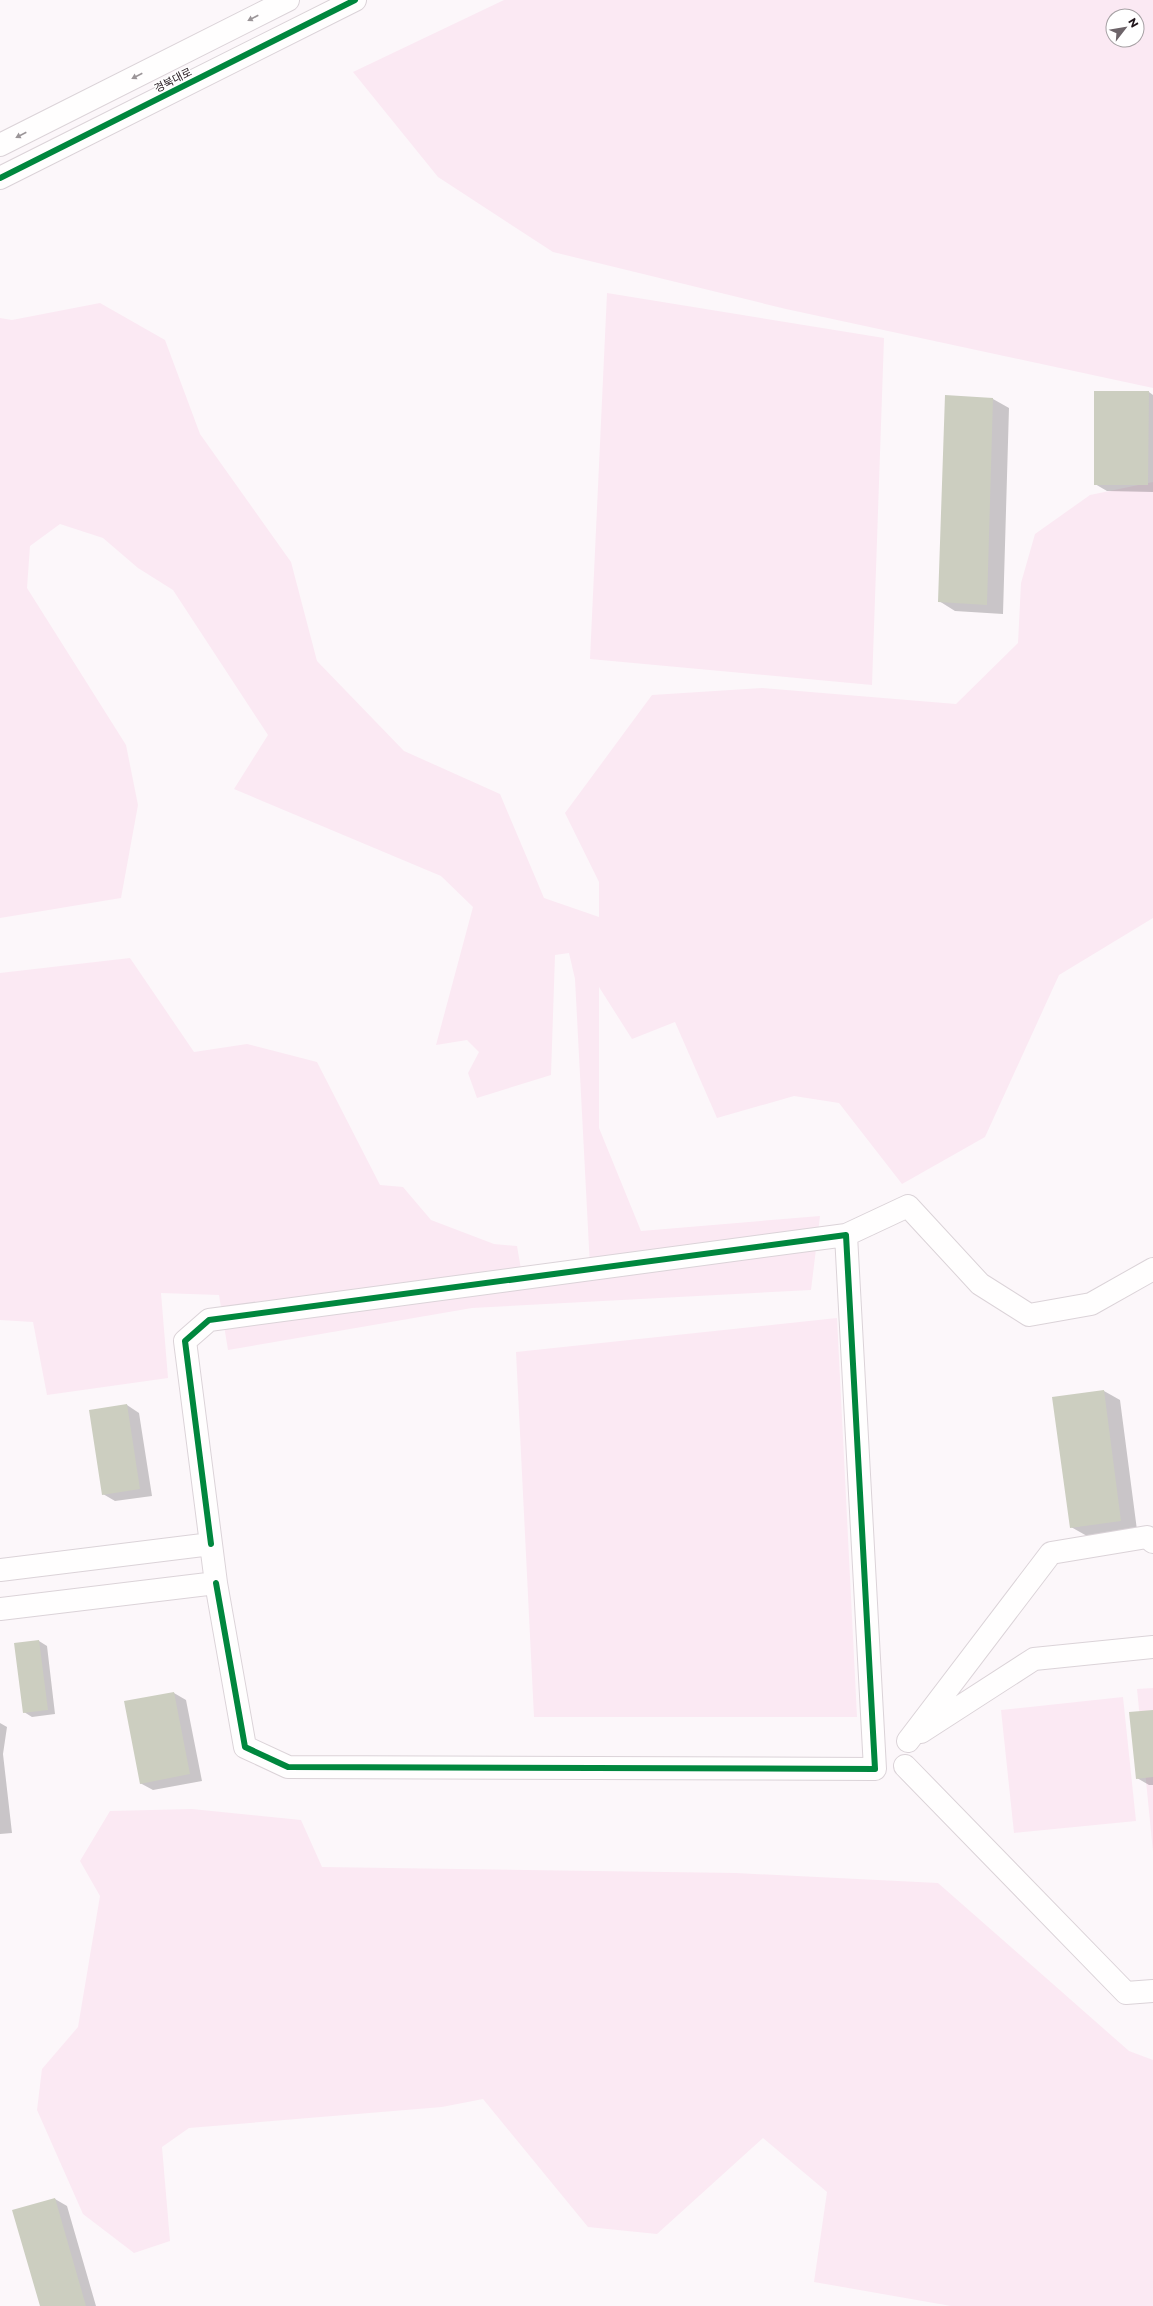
<svg xmlns="http://www.w3.org/2000/svg" width="1153" height="2306" viewBox="0 0 1153 2306" font-family="Montserrat,'Noto Sans KR',sans-serif">
<style>
.green{fill:#fbe9f3;fill-rule:evenodd}
.shadow{fill:#0003}
.building{fill:#cccec0}
.lines{fill:none;stroke-linecap:round;stroke-linejoin:round}
.minor-casing{stroke:#dbd3d8;stroke-width:24}
.minor{stroke:#fffefe;stroke-width:22}
.cycleway-casing{stroke:#fff;stroke-width:8}
.cycleway{stroke:#00873e;stroke-width:6}
.oneway{fill:#9b9598}
.labels{text-anchor:middle;stroke-width:3;stroke-linejoin:round;paint-order:stroke}
.street-label{font-size:11px;fill:#20151b;stroke:#fff}
</style>
<rect width="100%" height="100%" fill="#fcf7fa"/>
<!-- green -->
<path class="green" d="M504 0H1153V388L786 309 553 252 438 177 353 72ZM1113 16H1137V40H1113Z
M607 293 884 338 872 685 590 659Z
M100 303 165 340 200 434 291 562 317 661 404 751 500 794 544 898 599 917V882L565 813 652 695 762 688 956 704 1018 643 1021 583 1035 534 1090 495 1153 482V918L1059 975 985 1137 902 1184 839 1103 794 1096 717 1118 675 1022 632 1039 599 987V1128L641 1231 820 1216 811 1290 472 1308 228 1350 219 1295 161 1293 168 1378 47 1395 33 1322 0 1320V973L130 958 194 1052 247 1044 317 1062 380 1185 403 1187 431 1220 494 1244 517 1246 522 1275 590 1267 575 979 569 953 555 955 551 1075 477 1098 468 1073 479 1052 467 1040 436 1045 473 907 441 876 234 789 268 735 173 590 138 568 103 538 60 524 30 546 27 588 126 745 138 805 121 898 0 918V318L12 320Z
M837 1318 857 1717H534L516 1352Z
M1153 1688V1852L1137 1689Z
M1123 1697 1136 1821 1014 1833 1001 1710Z
M192 1809 301 1820 322 1867 736 1873 938 1883 1129 2051 1153 2060V2306H951L814 2282 827 2192 763 2138 657 2234 588 2227 483 2099 442 2107 189 2128 162 2147 170 2241 134 2253 83 2214 37 2110 42 2069 78 2027 100 1896 80 1861 110 1811Z"/>
<!-- shadow -->
<path class="shadow" d="M1149 392 1153 395V492L1107 491 1095 484Z
M946 396 993 399 1009 408 1003 614 955 611 939 601Z
M1104 1391 1120 1400 1137 1530 1087 1536 1071 1527Z
M127 1405 139 1413 152 1496 115 1501 103 1494Z
M39 1641 47 1646 55 1714 32 1717 24 1712Z
M174 1693 186 1700 202 1781 153 1790 140 1783Z
M1153 1711V1785H1149L1137 1778Z
M0 1723 7 1727 3 1754 12 1833 0 1834Z
M55 2199 67 2206 96 2306H41Z"/>
<!-- building -->
<path class="building" d="M1094 391H1149L1148 485H1094Z
M945 395 993 398 987 605 938 602Z
M1104 1390 1121 1521 1070 1528 1052 1397Z
M127 1404 140 1489 102 1495 89 1410Z
M39 1640 48 1710 23 1713 14 1643Z
M174 1692 190 1774 140 1784 124 1701Z
M1153 1710V1777L1136 1779 1129 1712Z
M55 2198 86 2306H40L12 2210Z"/>
<g class="lines">
<!-- minor casing -->
<g class="minor-casing">
<path id="minor" d="M0 145 288 0
M0 178 355 0
M846 1235 908 1206 980 1284 1029 1315 1091 1304 1153 1269
M211 1544 185 1341 209 1320 846 1235 875 1769 288 1767 245 1747 216 1583
M0 1570 211 1544 216 1583 0 1609
M921 1732 1034 1659 1153 1647
M908 1741 1051 1553 1147 1537 1153 1542
M905 1766 1126 1993 1153 1991"/>
</g>
<!-- minor -->
<use href="#minor" class="minor"/>
<!-- cycleway casing -->
<g class="cycleway-casing">
<path id="cycleway" d="M0 178 355 0
M211 1544 185 1341 209 1320 846 1235 875 1769 288 1767 245 1747 216 1583"/>
</g>
<!-- cycleway -->
<use href="#cycleway" class="cycleway"/>
</g>
<!-- one-way arrows -->
<defs><path id="oneway-solid" d="M-6-.8H1V-3.2L6.5 0L1 3.2V.8H-6Z"/></defs>
<g class="oneway">
<use href="#oneway-solid" transform="translate(253 18) rotate(153)"/>
<use href="#oneway-solid" transform="translate(137 76) rotate(153)"/>
<use href="#oneway-solid" transform="translate(21 135) rotate(153)"/>
</g>
<g class="labels">
<!-- street labels -->
<g class="street-label">
<text transform="translate(173 80) rotate(-27)" y="4">경북대로</text>
</g>
</g>
<!-- north arrow -->
<g transform="translate(1125 28) rotate(59)"><circle r="19" fill="#ffffff" stroke="#a6a1a4"/>
<path d="M0-3L7 15L0 10L-7 15Z" fill="#6d6469"/>
<text y="-6" font-size="11" font-weight="bold" text-anchor="middle" fill="#20151b">N</text>
</g>
</svg>
